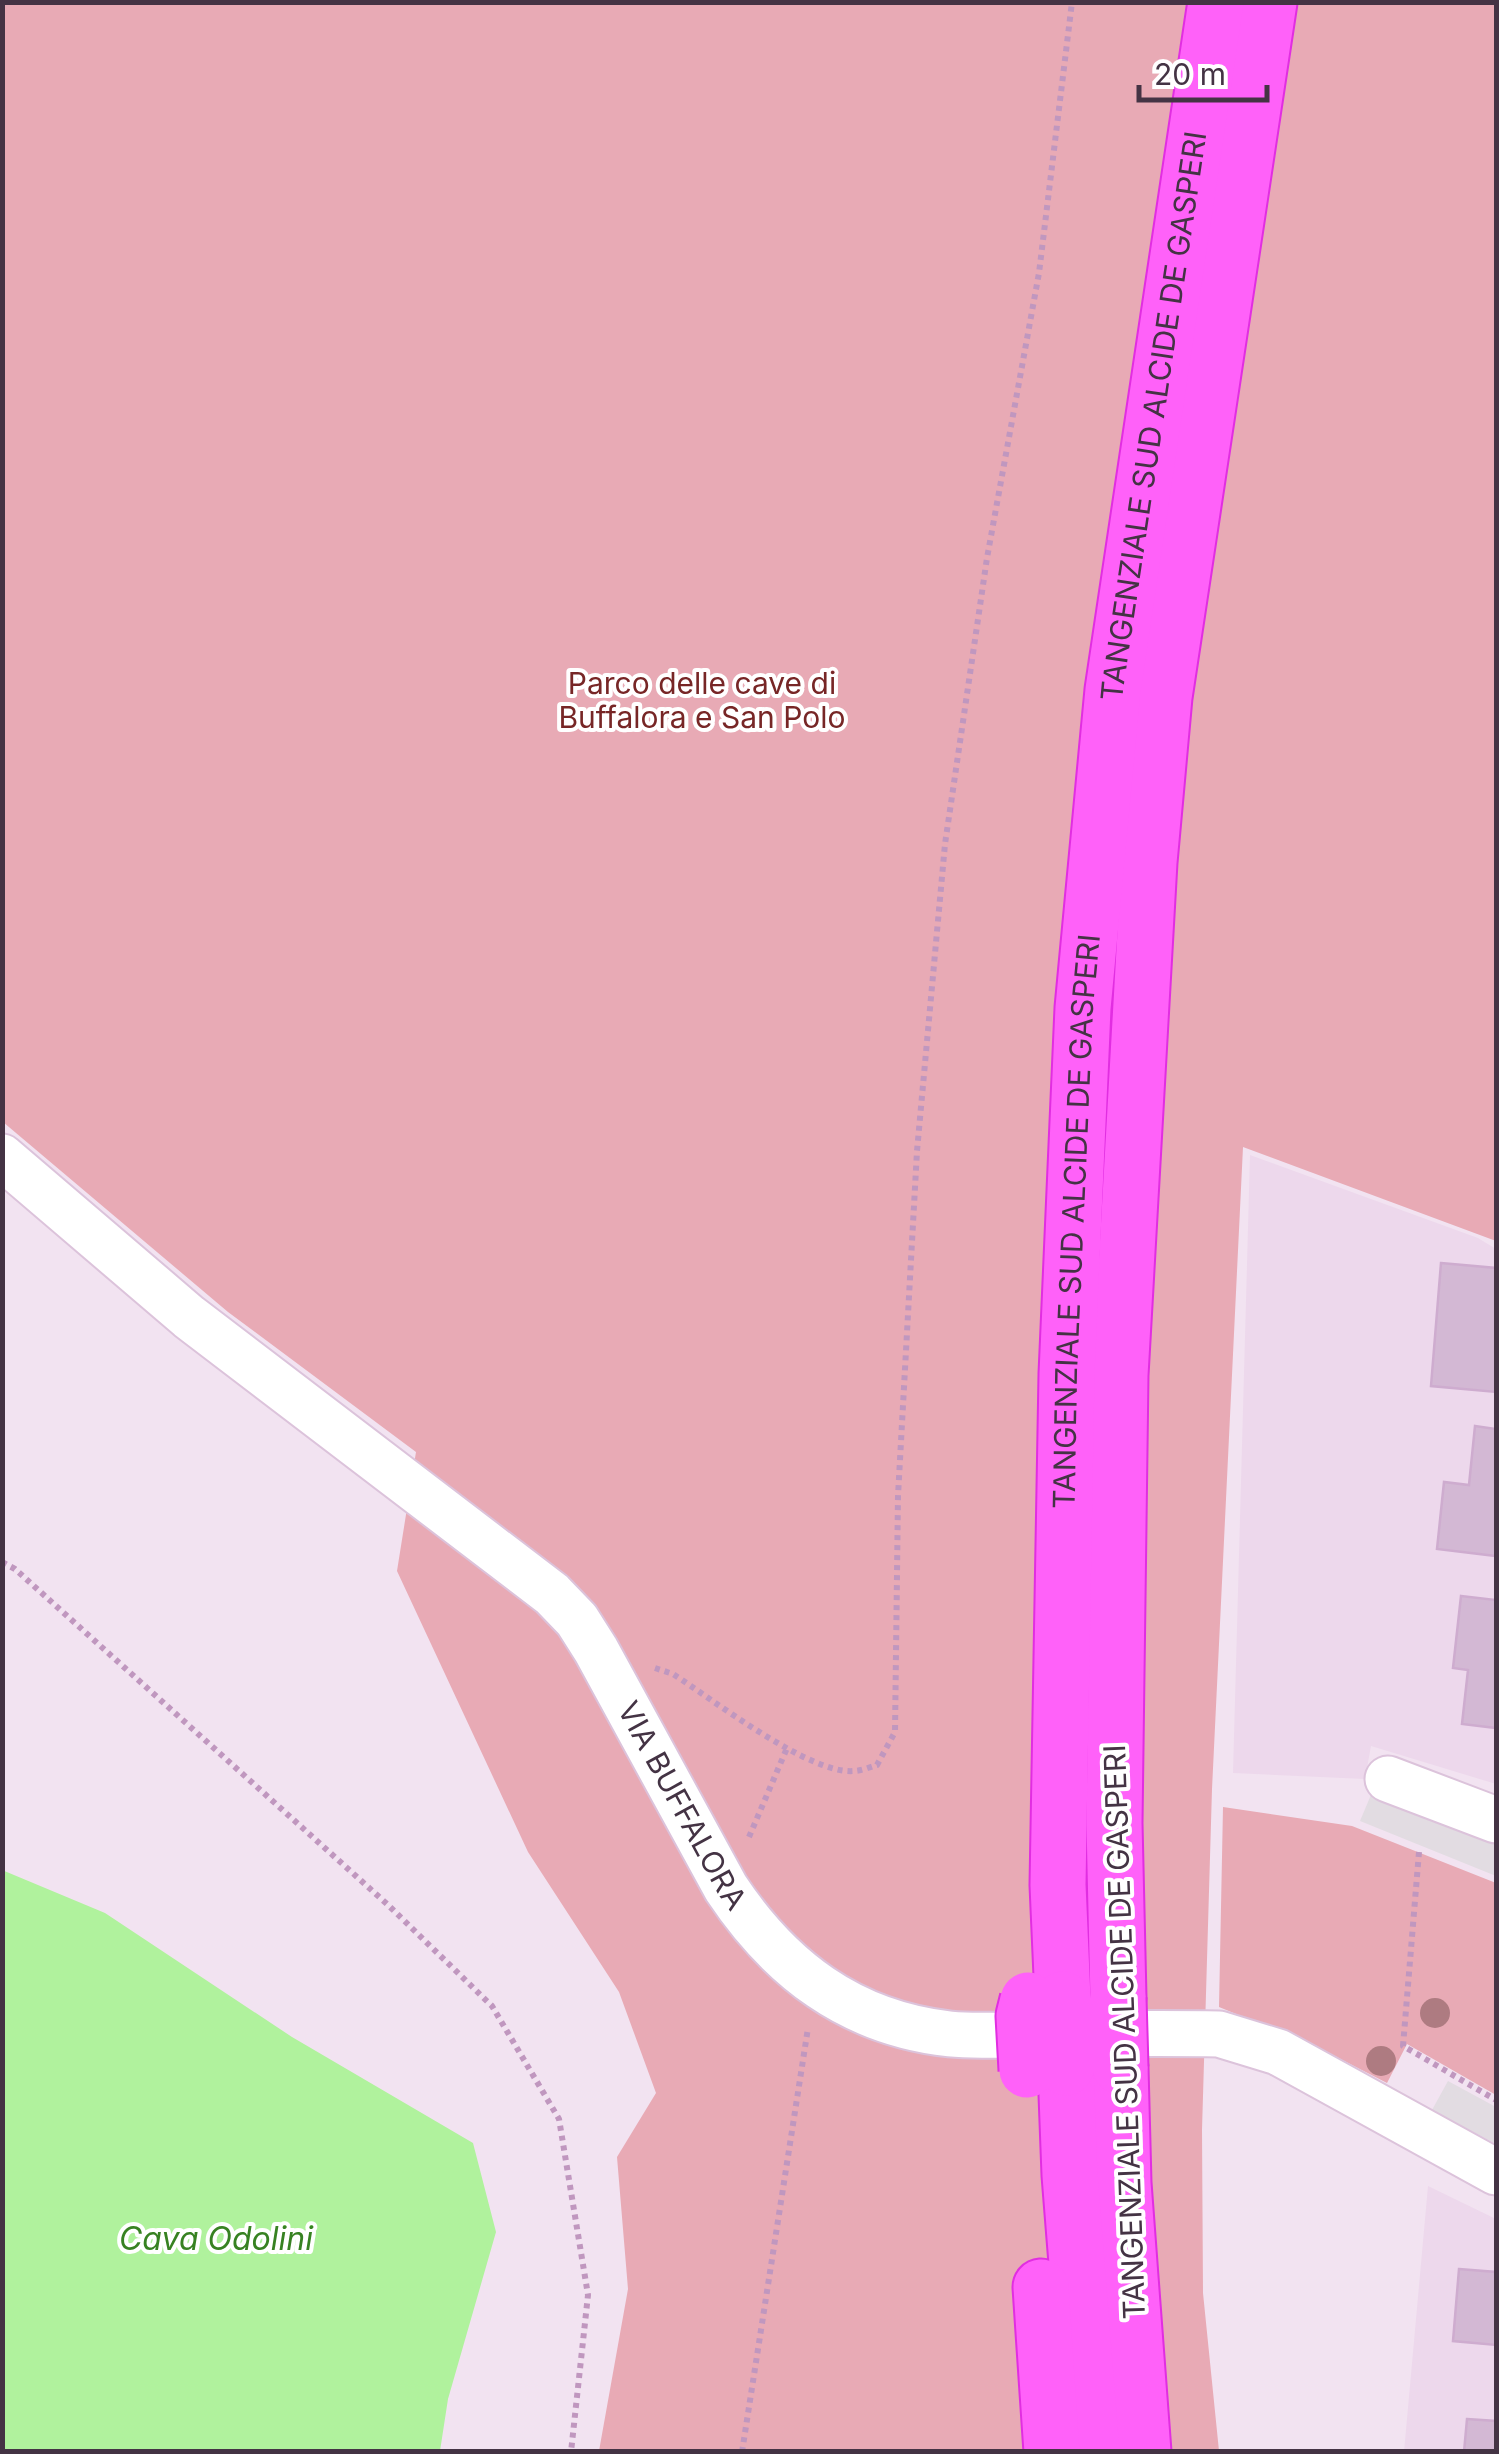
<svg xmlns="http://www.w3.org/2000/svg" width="1499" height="2454" viewBox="0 0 1499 2454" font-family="Inter,sans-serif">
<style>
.residential{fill:#edd8ec}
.green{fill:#e8aab5}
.parking{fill:#e2dce2}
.water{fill:#b0f29d}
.building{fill:#d3b8d4;stroke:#ceaccf;stroke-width:2.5}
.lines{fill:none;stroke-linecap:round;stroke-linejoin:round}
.minor-casing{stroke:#dcc3db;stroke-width:49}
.highway-casing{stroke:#e12ee1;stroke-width:59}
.path{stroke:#c097bf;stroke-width:6;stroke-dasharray:5 5;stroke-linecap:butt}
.minor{stroke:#fff;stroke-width:45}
.highway{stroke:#ff61f9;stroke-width:55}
.highway-bridge-casing{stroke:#e12ee1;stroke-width:59;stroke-linecap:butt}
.highway-bridge{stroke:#ff61f9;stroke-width:55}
.tree{fill:#ae7b81}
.labels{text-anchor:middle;stroke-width:8;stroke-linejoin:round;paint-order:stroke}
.street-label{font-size:30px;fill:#434;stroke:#fff}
.park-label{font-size:30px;fill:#772626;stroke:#fff}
.water-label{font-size:32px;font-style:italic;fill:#378222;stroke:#fff}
</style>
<rect width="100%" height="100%" fill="#f2e3f1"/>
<!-- residential -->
<path class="residential" d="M1250 1155 1478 1238 1496 1249V1784L1371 1746 1365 1779 1233 1773Z
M1428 2186 1496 2219V2451L1404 2452Z"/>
<!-- green -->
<path class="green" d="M2 3H1496V1241L1243 1147 1212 1789 1202 2130 1203 2293 1219 2451H599L628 2289 617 2157 656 2093 619 1992 528 1852 397 1571 416 1452 228 1312 3 1122Z
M1223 1807 1352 1826 1496 1883V2095L1407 2044 1387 2083 1321 2049 1219 2007Z"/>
<!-- parking -->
<path class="parking" d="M1373 1790 1496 1839V1876L1360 1821Z
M1448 2081 1496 2107V2144L1432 2110Z"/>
<!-- water -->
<path class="water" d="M2 1870 105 1913 292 2037 473 2143 496 2232 448 2399 440 2451H3Z"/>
<!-- building -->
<path class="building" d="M1441 1263 1496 1268V1392L1431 1386Z
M1475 1426 1496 1429V1556L1437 1549 1444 1482 1469 1485Z
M1461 1596 1496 1600V1728L1462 1724 1468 1670 1453 1668Z
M1459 2269 1496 2272V2345L1453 2341Z
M1467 2419 1496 2421V2452H1464Z"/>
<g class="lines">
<!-- minor casing -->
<g class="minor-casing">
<g id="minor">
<path id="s1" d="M2 1157 189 1317 552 1594 577 1620 596 1650 726 1888C780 1969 850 2023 950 2034 980 2037 1012 2034 1042 2034 1101 2034 1160 2033 1219 2034L1278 2052 1496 2172"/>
<path d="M1388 1779 1496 1820"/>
</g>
</g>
<!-- highway casing -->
<g class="highway-casing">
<g id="highway">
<path d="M1118 1998 1114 1823 1120 1375 1149 862 1164 697 1269 2"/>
<path id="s2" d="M1063 1999 1058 1885 1067 1374 1083 1008 1113 690 1216 2"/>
<path d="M1120 2067 1123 2183 1143 2452"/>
<path d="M1066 2068 1070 2175 1092 2452"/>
<path d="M1041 2287 1052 2452"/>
</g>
</g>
<!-- path -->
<path class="path" d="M2 1562 15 1569 387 1904 492 2006 559 2119 588 2295 571 2452
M655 1668 673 1674C712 1699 810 1775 854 1771 861 1771 870 1767 877 1765L895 1732 898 1496 917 1151 945 844 987 558 1039 273 1072 2
M749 1837 787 1748
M1419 1852 1403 2046 1496 2100
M742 2452 808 2028"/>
<!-- minor -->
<use href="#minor" class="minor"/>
<!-- highway -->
<use href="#highway" class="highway"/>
<!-- highway-bridge casing -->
<g class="highway-bridge-casing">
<path id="highway-bridge" d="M1118 1998 1120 2067
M1063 1999 1066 2068
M1027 2070 1024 2016 1028 2000"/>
</g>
<!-- highway-bridge -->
<use href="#highway-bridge" class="highway-bridge"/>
</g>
<!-- trees -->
<g class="tree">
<circle cx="1435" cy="2013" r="15"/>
<circle cx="1381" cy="2061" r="15"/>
</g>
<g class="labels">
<!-- street labels -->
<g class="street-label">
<text dy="10" stroke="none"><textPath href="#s2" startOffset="1588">TANGENZIALE SUD ALCIDE DE GASPERI</textPath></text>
<text dy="10" stroke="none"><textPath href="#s2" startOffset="778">TANGENZIALE SUD ALCIDE DE GASPERI</textPath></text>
<text dy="10" stroke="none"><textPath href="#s1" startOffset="952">VIA BUFFALORA</textPath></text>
<text transform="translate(1125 2032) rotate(-92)" y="10">TANGENZIALE SUD ALCIDE DE GASPERI</text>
</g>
<!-- park labels -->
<g class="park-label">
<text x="702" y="694">Parco delle cave di<tspan x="702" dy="34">Buffalora e San Polo</tspan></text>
</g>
<!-- water labels -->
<g class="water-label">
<text x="216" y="2250">Cava Odolini</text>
</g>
</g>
<!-- border -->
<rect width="1499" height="2454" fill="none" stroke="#443344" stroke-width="10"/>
<!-- scale -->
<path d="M1139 85v15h128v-15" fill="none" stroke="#443344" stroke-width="5"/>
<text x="1154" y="85" font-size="30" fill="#443344" stroke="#ffffff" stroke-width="8" paint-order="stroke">20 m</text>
</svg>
